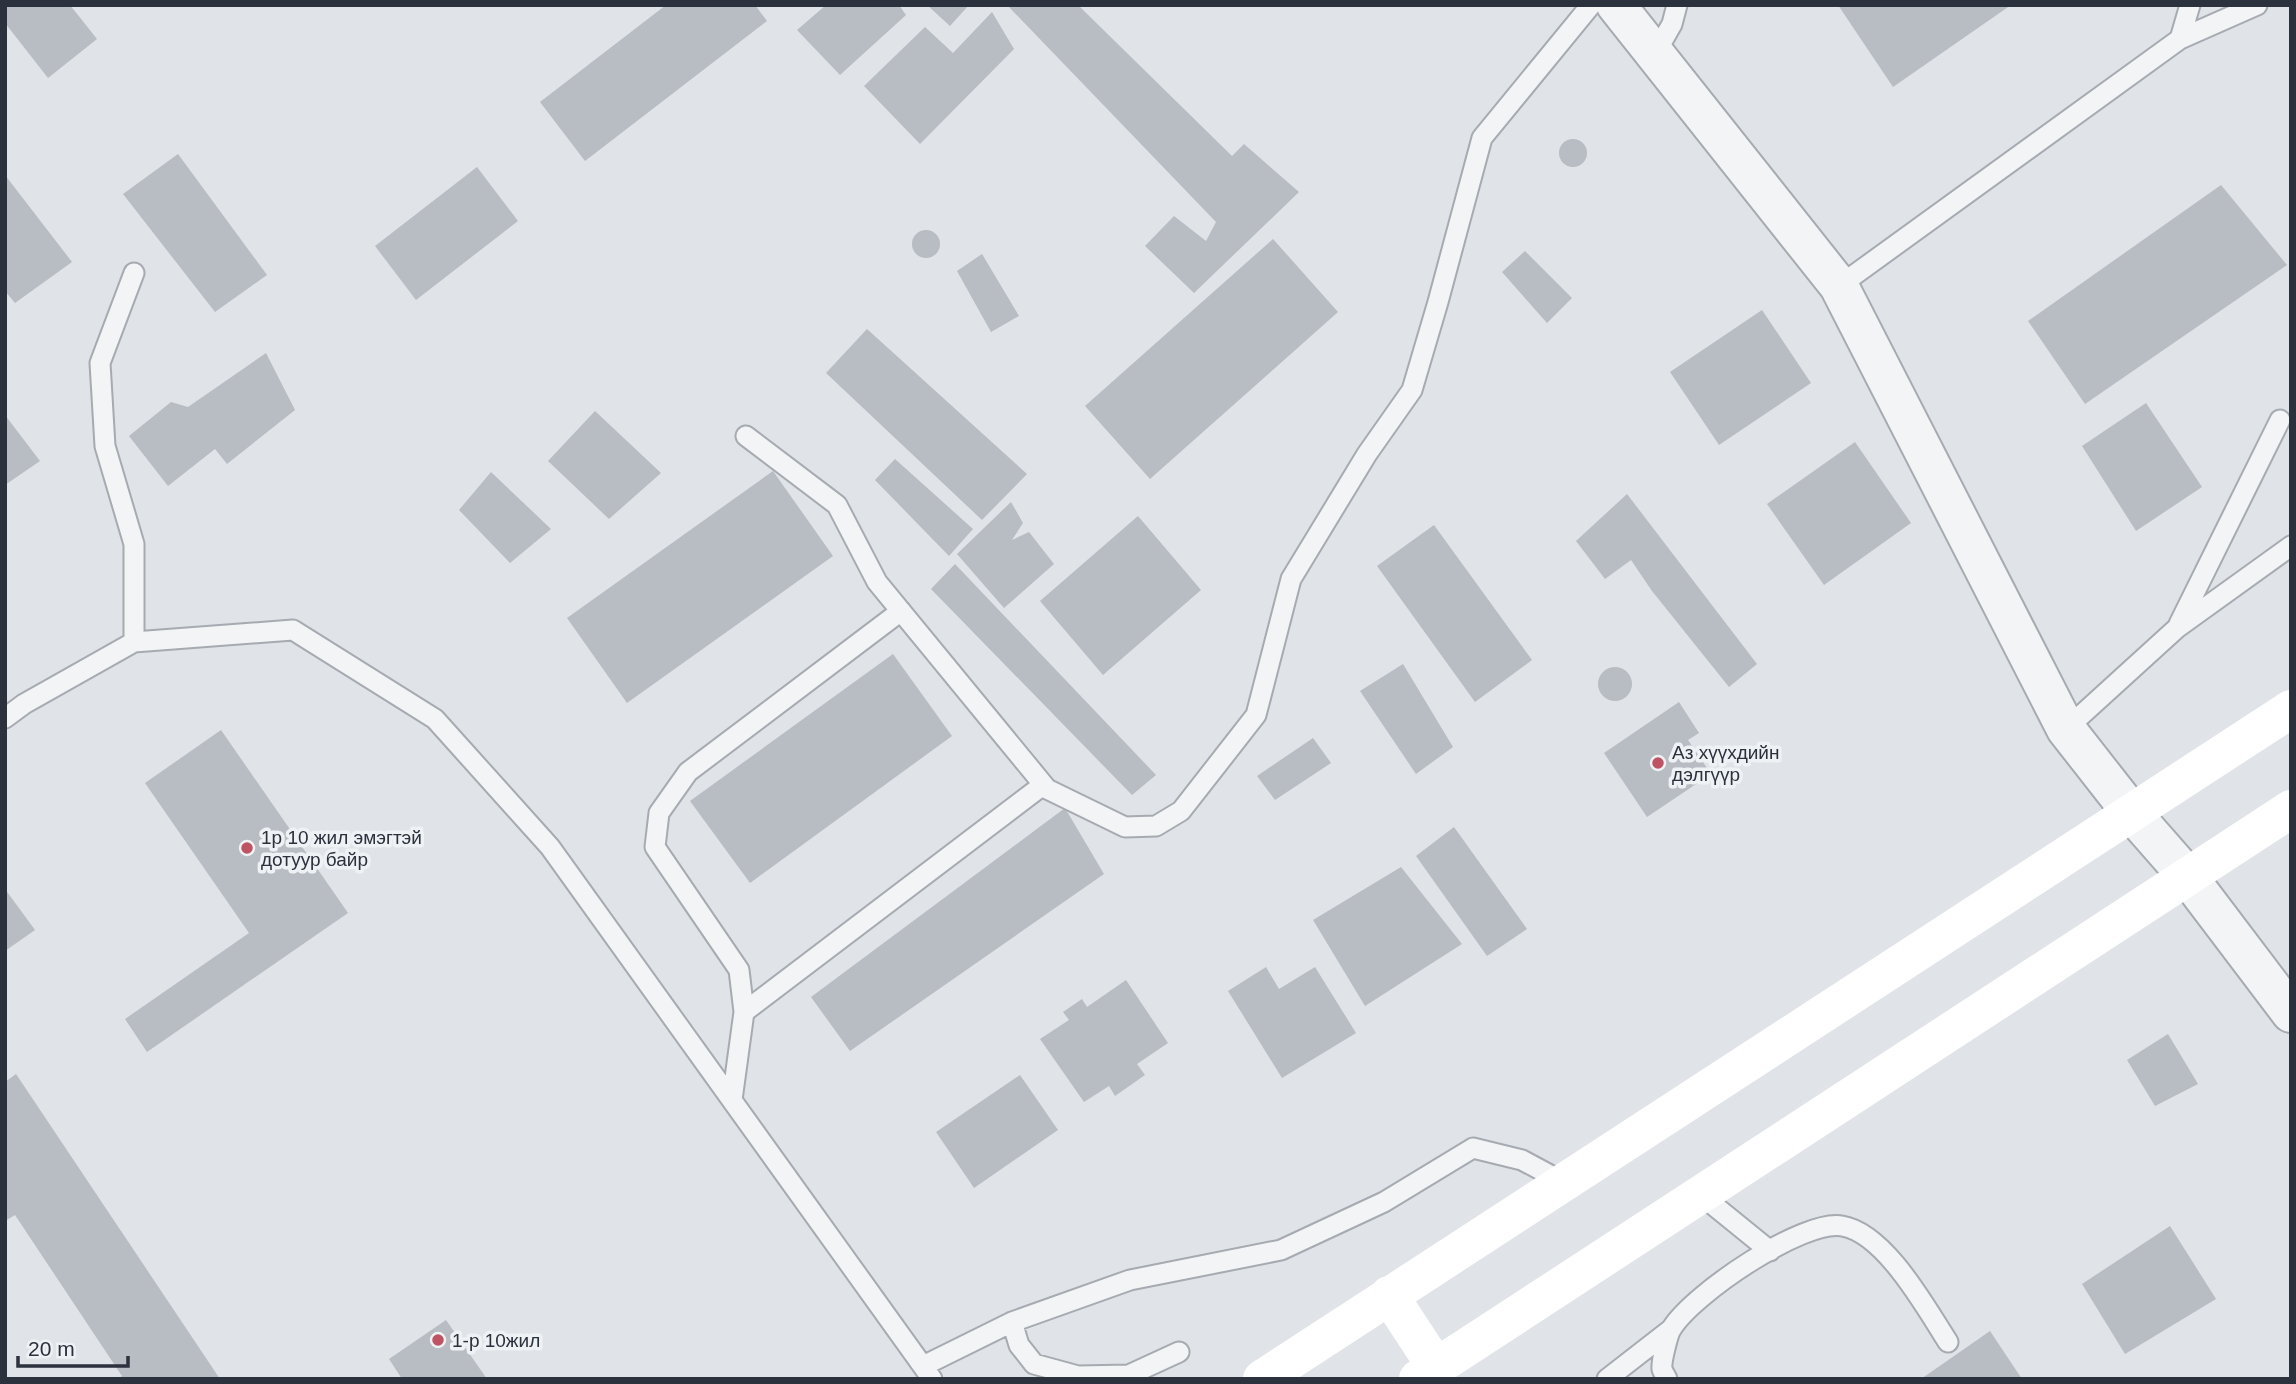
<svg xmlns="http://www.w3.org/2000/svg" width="2296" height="1384" viewBox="0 0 2296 1384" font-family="Helvetica,sans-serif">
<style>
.building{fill:#b8bcc3}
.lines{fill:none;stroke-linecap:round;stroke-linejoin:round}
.service-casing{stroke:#a6aab1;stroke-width:23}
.minor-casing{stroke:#a6aab1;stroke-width:42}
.tertiary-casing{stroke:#a6aab1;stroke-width:42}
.service{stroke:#f2f4f6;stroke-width:19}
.minor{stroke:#f2f4f6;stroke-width:38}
.tertiary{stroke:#f2f4f6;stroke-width:38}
.secondary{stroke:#fff;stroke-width:38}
.poi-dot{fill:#be5363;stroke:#eff2f5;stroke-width:2.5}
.labels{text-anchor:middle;stroke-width:7;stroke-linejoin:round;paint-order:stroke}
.poi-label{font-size:19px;fill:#2b313d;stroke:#eff2f5;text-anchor:start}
</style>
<rect width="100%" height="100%" fill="#e0e3e7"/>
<!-- building -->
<path class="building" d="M5 5H70L97 39 48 78 5 23Z
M666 5H755L767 21 585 161 540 102Z
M826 5H899L906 15 840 75 797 30Z
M927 5H969L950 26Z
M1007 5H1078L1232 156 1244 144 1299 192 1194 293 1145 246 1174 216 1206 241 1216 222Z
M1838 5H2011L1893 87Z
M992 12 1014 49 920 144 864 86 925 27 953 53Z
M1559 153a14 14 0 1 1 28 0a14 14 0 1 1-28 0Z
M178 154 267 275 215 312 123 194Z
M477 167 518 221 416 300 375 246Z
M5 175 72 262 15 303 5 291Z
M2221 185 2287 265 2085 404 2028 321Z
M912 244a14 14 0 1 1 28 0a14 14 0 1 1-28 0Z
M1273 239 1338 312 1150 479 1085 406Z
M1525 251 1572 298 1547 323 1502 272Z
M982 254 1019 316 991 332 957 271Z
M1762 310 1811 383 1719 445 1670 372Z
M867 329 1027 474 982 520 826 373Z
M266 353 295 410 227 464 215 449 168 486 129 436 171 402 188 407Z
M2146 403 2202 487 2136 531 2082 446Z
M595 411 661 473 609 519 548 461Z
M5 415 40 461 5 485Z
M1855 442 1911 523 1824 585 1767 504Z
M895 459 973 529 949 556 875 480Z
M773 471 833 556 627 703 567 618Z
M491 472 551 529 510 563 459 510Z
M1627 494 1757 664 1729 687 1652 591 1631 560 1605 579 1576 541Z
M1011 502 1023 523 1012 540 1029 532 1054 564 1004 608 957 554Z
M1138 516 1201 590 1103 675 1040 601Z
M1434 525 1532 660 1475 702 1377 566Z
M955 564 1156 775 1132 795 931 589Z
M893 654 952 736 750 883 690 801Z
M1403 664 1453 747 1416 774 1360 691Z
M1598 684a17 17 0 1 1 34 0a17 17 0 1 1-34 0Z
M1679 702 1699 733 1688 740 1711 774 1647 817 1604 753Z
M221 730 348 913 147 1052 125 1019 249 933 145 783Z
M1313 738 1331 763 1275 800 1257 776Z
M1065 808 1104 874 850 1051 811 997Z
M1454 827 1527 929 1487 956 1416 856Z
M1401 867 1462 944 1365 1006 1313 920Z
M5 889 35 930 5 951Z
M1266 967 1279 989 1315 967 1356 1033 1282 1078 1228 991Z
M1126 980 1168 1043 1137 1064 1145 1075 1115 1096 1109 1086 1084 1102 1040 1039 1069 1020 1063 1012 1082 999 1087 1007Z
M2168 1034 2198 1084 2155 1106 2127 1060Z
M16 1074 220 1379H118L122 1376 15 1215 5 1221V1082Z
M1020 1075 1058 1130 974 1188 936 1132Z
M2170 1226 2216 1299 2125 1354 2082 1284Z
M446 1320 487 1379H402L389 1359Z
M1990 1331 2022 1379H1921Z"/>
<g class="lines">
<!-- service casing -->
<g class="service-casing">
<path id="service" d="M2180 39 2257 5
M1655 54 1672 24 1677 5
M134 273 100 363 105 446 134 544V642
M1839 286 2180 39 2190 5
M746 436 837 505 877 582 1047 789 1125 827 1156 826 1181 811 1256 715 1291 579 1367 454 1412 390 1438 302 1482 138 1591 5
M2179 624 2280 420
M5 718 24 704 134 642 293 630 435 719 550 847 932 1379
M2066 729 2177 628 2291 546
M744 1012 1043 785
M732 1100 744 1012 739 970 655 847 659 813 688 772 901 611
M1701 1195 1770 1251
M1012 1322 1019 1345 1034 1364 1078 1376 1129 1375 1179 1352
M923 1366 1012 1322 1130 1280 1281 1250 1384 1202 1473 1148 1522 1160 1563 1182
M1607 1379 1670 1330
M1667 1379C1665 1375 1663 1372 1662 1369 1661 1362 1668 1333 1672 1328 1693 1294 1803 1219 1842 1226 1885 1233 1926 1308 1948 1342"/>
</g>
<!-- minor casing -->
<g class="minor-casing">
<path id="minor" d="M1616 5 1839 286 2066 729 2131 812"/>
</g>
<!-- tertiary casing -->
<g class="tertiary-casing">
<path id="tertiary" d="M2131 812 2188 877 2291 1013"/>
</g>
<!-- service -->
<use href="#service" class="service"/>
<!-- minor -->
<use href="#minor" class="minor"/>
<!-- tertiary -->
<use href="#tertiary" class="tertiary"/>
<!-- secondary -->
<path class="secondary" d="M1389 1295 1436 1367
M1262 1379 2291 709
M1418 1379 2291 809"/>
</g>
<!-- markers -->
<g class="poi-dot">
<circle cx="1658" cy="763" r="7"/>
<circle cx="247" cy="848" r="7"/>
<circle cx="438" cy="1340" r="7"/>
</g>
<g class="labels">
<!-- poi labels -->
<g class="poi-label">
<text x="1672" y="759">Аз хүүхдийн<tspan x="1672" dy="22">дэлгүүр</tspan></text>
<text x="261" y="844">1р 10 жил эмэгтэй<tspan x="261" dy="22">дотуур байр</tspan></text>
<text x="452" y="1347">1-р 10жил</text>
</g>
</g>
<!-- border -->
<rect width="2296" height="1384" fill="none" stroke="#2b313d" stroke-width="14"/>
<!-- scale -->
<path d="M18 1356v10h110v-10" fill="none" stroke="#2b313d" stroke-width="3.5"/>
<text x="28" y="1356" font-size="21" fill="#2b313d" stroke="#eff2f5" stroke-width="5" paint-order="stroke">20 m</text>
</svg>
